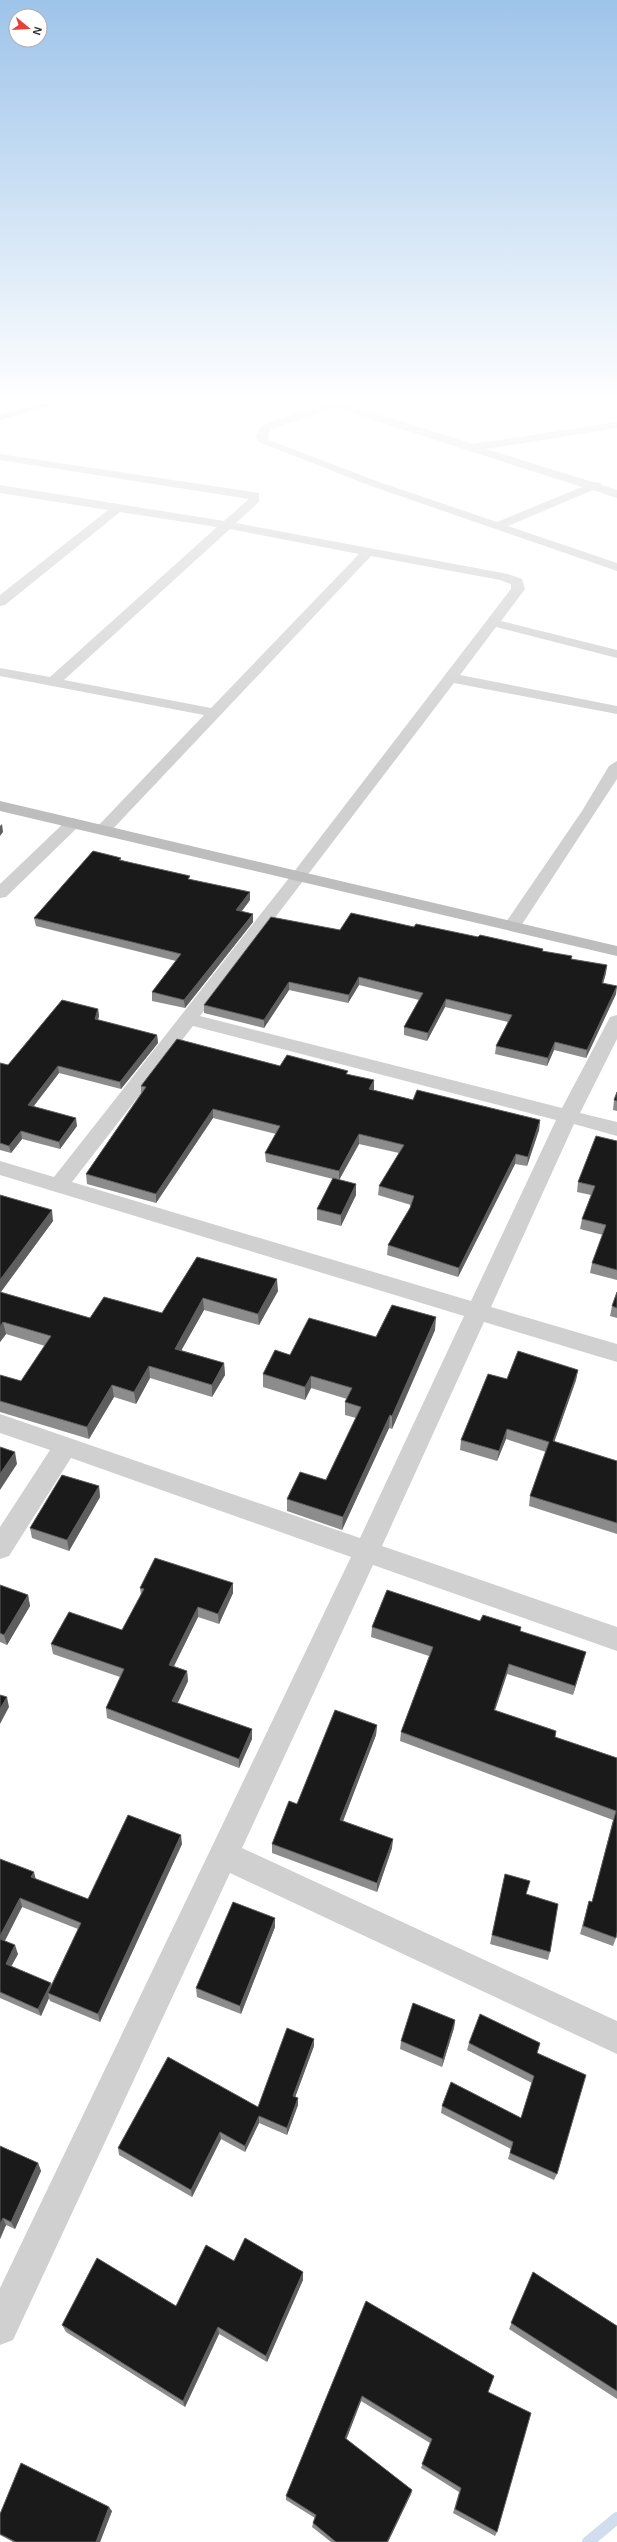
<svg xmlns="http://www.w3.org/2000/svg" width="617" height="2542" viewBox="0 0 617 2542" font-family="Arial,sans-serif">
<style>
.lines{fill:none;stroke-linecap:round;stroke-linejoin:round}
.stream{stroke:#cfdded;stroke-width:12}
.street{fill:#d0d0d0;fill-rule:evenodd}
.secondary{fill:#bdbdbd;fill-rule:evenodd}
.primary{fill:#ababab;fill-rule:evenodd}
.wall{fill:#8c8c8c;fill-rule:evenodd}
.shaded-wall{fill:#5f5f5f}
.building{fill:#1a1a1a;stroke:#5f5f5f}
</style>
<rect width="100%" height="100%" fill="#fff"/>
<g class="lines">
<!-- stream -->
<path class="stream" d="M588 2542 617 2518"/>
<!-- street -->
<path class="street" d="M323 402H348L346 404 473 444 617 422V428L486 449 592 482 600 483 602 485 617 490V498L593 490 508 526 617 563V571L371 486 259 442 256 436 262 425 325 404ZM336 408 582 487 497 522 379 482 269 440 268 436 271 429Z
M0 454 259 493V502L236 523 508 574 522 579 525 589 501 621 617 650V658L496 627 460 675 617 706V714L454 683 200 1016 562 1108 608 1021 610 1017 617 1015V1039L580 1113 617 1122V1136L574 1124 491 1307 617 1344V1362L484 1322 382 1546 617 1627V1651L373 1565 242 1848 617 2021V2054L230 1873 13 2340 0 2345V2288L351 1557 71 1458 9 1556 0 1559V1527L50 1450 0 1433V1414L360 1538 464 1316 0 1175V1161L54 1177 293 873 511 589V584L500 580 371 556 109 833H97L95 830 97 827 204 715 0 676V668L50 677 217 527 120 512 5 605 0 606V595L108 510 0 493V485L224 521 249 499 0 460ZM230 529 359 554 211 708 64 680ZM193 1026 556 1120 471 1301 72 1182Z
M617 761V779L519 929H507L504 925 582 811 609 766Z
M73 818 79 820 81 823 79 826 6 897 0 898V884L67 820Z"/>
<!-- secondary -->
<path class="secondary" d="M0 801 617 946V956L0 811Z"/>
<!-- primary -->
<path class="primary" d="M46 402H62L0 420V414Z"/>
</g>
<!-- wall -->
<path class="wall" d="M121 858V860L190 879 250 900 241 912 253 922 185 1008 152 1001V992L176 961 36 926 34 918Z
M414 927 543 949V951L571 959 606 973 603 983 616 994 586 1058 554 1050 547 1066 495 1054 496 1046 508 1022 445 1007 427 1041 404 1035V1027L419 1000 359 985 348 1003 289 990 264 1028 204 1013V1005L340 930Z
M98 1009 99 1016 98 1020 157 1035 158 1043 121 1089 59 1073 34 1106 77 1126 60 1149 22 1139 11 1153 0 1150V1063L8 1065Z
M280 1066 348 1074 374 1089 373 1090 413 1100 540 1120 539 1130 527 1166 515 1164 458 1277 387 1255 388 1245 410 1208 411 1205 378 1195 379 1186 399 1153 359 1144 339 1180 356 1184V1195L341 1226 317 1220V1209L333 1179 266 1162 265 1153 276 1134 213 1118 156 1203 87 1184 86 1174 141 1093V1086Z
M617 1092V1111L613 1110 614 1100Z
M617 1141V1280L590 1273 592 1263 603 1235 580 1229 582 1219 591 1195 577 1192 578 1182Z
M0 1195 53 1221 1 1292 90 1318 162 1313 197 1257 278 1291 259 1325 204 1310 181 1350 224 1363 225 1375 212 1397 150 1378 136 1404 114 1397 89 1439 0 1412V1375L21 1381 45 1346 6 1334 0 1342Z
M617 1292V1318L610 1316 612 1306Z
M435 1330 392 1429 389 1428 342 1530 287 1511V1499L326 1480 356 1418 345 1415V1402L347 1399 311 1388 305 1400 263 1387V1374L376 1337Z
M578 1370 576 1380 554 1442 617 1461V1534L529 1506 530 1496 546 1452 506 1439 497 1461 460 1450 461 1440 507 1379Z
M99 1486 100 1497 69 1551 32 1538 30 1528Z
M0 1585 28 1595 30 1606 7 1645 0 1642Z
M140 1588 233 1593 219 1624 198 1617 174 1666 187 1671 188 1681 177 1703 252 1739 239 1768 107 1718 106 1708 120 1677 53 1654 51 1644 122 1630 141 1595Z
M480 1621 521 1631 583 1662 573 1695 507 1674 495 1710 556 1731 555 1737 617 1758 616 1938 613 1946 580 1934 589 1901 592 1902 613 1820 400 1741 401 1732 429 1656 371 1637 372 1627Z
M377 1725 376 1735 343 1821 392 1848 377 1892 272 1853V1844L297 1804Z
M182 1844 100 2022 50 2001 49 1998 41 2016 0 1998V1859L36 1879 88 1899ZM22 1907 78 1929 51 1985 11 1967 18 1954 5 1941Z
M505 1874 526 1894 550 1952 548 1960 490 1944Z
M275 1918V1927L241 2014 197 1997 196 1988Z
M455 2020 454 2028 442 2067 400 2049 401 2041Z
M469 2043 538 2053 557 2174 554 2180 508 2159 511 2149 441 2113 442 2106 521 2118 532 2083 467 2050Z
M314 2046 295 2097 298 2098V2105L287 2135 259 2123 245 2152 221 2139 192 2197 119 2155 118 2148 258 2107Z
M0 2146 38 2163 41 2171 15 2229 6 2225 0 2239Z
M234 2261 303 2272V2280L267 2362 219 2334 185 2407 66 2332 62 2325 176 2306Z
M533 2272 617 2326V2399L509 2329Z
M366 2301 488 2392 497 2532 495 2536 453 2513 459 2492 421 2468 430 2443 361 2401 346 2439 412 2490 411 2494 388 2542H331L312 2527 313 2523 315 2518 286 2500V2496Z
M112 2511 100 2542H13L0 2535V2514Z"/>
<!-- shaded-wall -->
<path class="shaded-wall" d="M2 824 3 832 0 836V826Z
M250 892V900L236 919V910Z
M253 914V922L185 1008 184 1000Z
M607 965 606 973 601 991 602 983Z
M359 977V985L348 1003 349 995Z
M289 982V990L264 1028V1020Z
M617 986 616 994 586 1058 587 1050Z
M446 999 445 1007 427 1041 428 1033Z
M98 1009 99 1016 96 1026 95 1019Z
M157 1035 158 1043 121 1089 120 1082Z
M555 1042 554 1050 547 1066 548 1058Z
M58 1066 59 1073 29 1112 28 1105Z
M374 1080V1089L369 1099V1089Z
M213 1109V1118L156 1203V1194Z
M76 1118 77 1126 60 1149 59 1142Z
M540 1120 539 1130 527 1166 528 1157Z
M21 1131 22 1139 11 1153 9 1146Z
M359 1134V1144L339 1180V1171Z
M516 1154 515 1164 458 1277 459 1268Z
M356 1184V1195L341 1226V1215Z
M52 1210 53 1221 0 1293V1280Z
M277 1279 278 1291 259 1325 258 1314Z
M203 1298 204 1310 176 1360 175 1349Z
M436 1317 435 1330 392 1429V1416Z
M3 1322 6 1334 0 1342V1327Z
M224 1363 225 1375 212 1397V1385Z
M149 1366 150 1378 136 1404 134 1392Z
M578 1370 576 1380 551 1451 553 1441Z
M311 1376V1388L305 1400V1387Z
M112 1385 114 1397 89 1439 87 1427Z
M390 1415 389 1428 342 1530 343 1517Z
M507 1429 506 1439 497 1461 499 1451Z
M15 1452 17 1464 0 1490V1474Z
M99 1486 100 1497 69 1551 67 1540Z
M233 1583V1593L219 1624 218 1614Z
M28 1595 30 1606 7 1645 4 1635Z
M198 1607V1617L170 1674 169 1665Z
M586 1652 583 1662 573 1695 575 1686Z
M509 1664 507 1674 492 1719 494 1710Z
M187 1671 188 1681 174 1711 172 1701Z
M7 1697 9 1707 0 1724V1709Z
M377 1725 376 1735 340 1829V1820Z
M252 1729V1739L239 1768V1759Z
M181 1835 182 1844 100 2022 98 2014Z
M393 1839 392 1848 377 1892V1883Z
M34 1872 36 1880 31 1877Z
M20 1898 22 1907 2 1946 0 1942V1936Z
M275 1918V1927L241 2014 240 2006Z
M15 1945 18 1954 8 1972 6 1964Z
M51 1983 53 1991 48 1993 49 1998 41 2016 38 2009Z
M455 2020 454 2028 442 2067 443 2059Z
M314 2039V2046L293 2103V2096Z
M298 2098V2105L287 2135V2128Z
M259 2116V2123L245 2152V2146Z
M220 2132 221 2139 192 2197 191 2190Z
M38 2163 41 2171 15 2229 11 2222Z
M3 2218 6 2225 0 2239V2224Z
M303 2272V2280L267 2362 266 2356Z
M218 2327 219 2334 185 2407 183 2401Z
M362 2396 361 2401 345 2443V2438Z
M412 2490 411 2494 388 2542H387Z
M109 2507 112 2511 100 2542H96Z"/>
<!-- building -->
<path class="building" d="M93 851 121 858 119 860 190 876 188 879 250 892 236 910 253 914 184 1000 152 992 181 954 34 918Z
M351 913 414 927 416 924 478 937 480 935 543 949 542 951 572 956 571 959 607 965 602 983 617 986 587 1050 555 1042 548 1058 496 1046 512 1015 446 999 428 1033 404 1027 423 993 359 977 349 995 289 982 264 1020 204 1005 271 917 340 930Z
M62 1000 98 1009 95 1019 157 1035 120 1082 58 1066 28 1105 76 1118 59 1142 21 1131 9 1146 0 1143V1063L8 1065Z
M177 1039 280 1066 287 1055 348 1071 346 1074 374 1080 369 1089 413 1100 417 1090 540 1120 528 1157 516 1154 459 1268 388 1245 410 1208 414 1196 379 1186 404 1145 359 1134 339 1171 265 1153 280 1126 213 1109 156 1194 86 1174 146 1087 141 1086Z
M617 1092V1101L614 1100Z
M596 1136 617 1141V1270L592 1263 606 1225 582 1219 595 1186 578 1182Z
M333 1178 356 1184 341 1215 317 1209Z
M0 1195 52 1210 0 1280Z
M197 1257 277 1279 258 1314 203 1298 175 1349 224 1363 212 1385 149 1366 134 1392 112 1385 87 1427 0 1401V1375L21 1381 51 1336 3 1322 0 1327V1292L90 1318 104 1297 162 1313Z
M617 1292V1308L612 1306Z
M392 1305 436 1317 392 1416 390 1415 343 1517 287 1499 300 1472 326 1480 361 1407 345 1402 352 1388 311 1376 305 1387 263 1374 275 1350 290 1355 309 1318 376 1337Z
M518 1351 578 1370 553 1441 617 1461V1523L530 1496 549 1442 507 1429 499 1451 461 1440 488 1374 507 1379Z
M0 1447 15 1452 0 1474Z
M62 1475 99 1486 67 1540 30 1528Z
M155 1558 233 1583 218 1614 198 1607 169 1665 187 1671 172 1701 252 1729 239 1759 106 1708 124 1669 51 1644 69 1612 122 1630 144 1589 140 1588Z
M0 1585 28 1595 4 1635 0 1633Z
M387 1590 480 1621 483 1615 521 1627 520 1631 586 1652 575 1686 509 1664 494 1710 556 1731 555 1737 617 1758V1932L616 1938 583 1926 589 1901 592 1902 616 1811 401 1732 433 1647 372 1627Z
M0 1695 7 1697 0 1709Z
M335 1710 377 1725 340 1820 393 1839 377 1883 272 1844 289 1801 297 1804Z
M128 1815 181 1835 98 2014 48 1993 81 1923 20 1898 0 1936V1859L34 1872 31 1877 88 1899Z
M505 1874 530 1881 526 1894 558 1904 550 1952 492 1935Z
M233 1902 275 1918 240 2006 196 1988Z
M0 1939 15 1945 6 1964 51 1983 38 2009 0 1992Z
M413 2003 455 2020 443 2059 401 2041Z
M480 2014 540 2043 537 2053 586 2075 557 2174 510 2153 513 2142 442 2106 451 2082 521 2118 534 2076 469 2043Z
M287 2028 314 2039 293 2096 298 2098 287 2128 259 2116 245 2146 220 2132 191 2190 118 2148 168 2057 258 2107Z
M0 2146 38 2163 11 2222 3 2218 0 2224Z
M245 2238 303 2272 266 2356 218 2327 183 2401 62 2325 97 2258 176 2306 206 2245 234 2261Z
M533 2272 617 2326V2391L511 2323Z
M366 2301 494 2376 488 2392 531 2413 497 2532 455 2509 461 2488 422 2464 432 2439 362 2396 345 2438 412 2490 387 2542H336L313 2523 316 2515 286 2496Z
M21 2463 109 2507 96 2542H16L0 2534V2514Z"/>
<!-- sky -->
<linearGradient id="sky" x2="0" y2="1"><stop stop-color="#9ec4ea"/><stop offset="0.53" stop-color="#fff"/><stop offset="1" stop-color="#fff" stop-opacity="0"/></linearGradient>
<rect width="617" height="758" fill="url(#sky)"/>
<!-- north arrow -->
<g transform="translate(28 28) rotate(108)"><circle r="19" fill="#ffffff" stroke="#adadad"/>
<path d="M0-3L7 15L0 10L-7 15Z" fill="#e4433a"/>
<text y="-6" font-size="11" font-weight="bold" text-anchor="middle" fill="#333333">N</text>
</g>
</svg>
